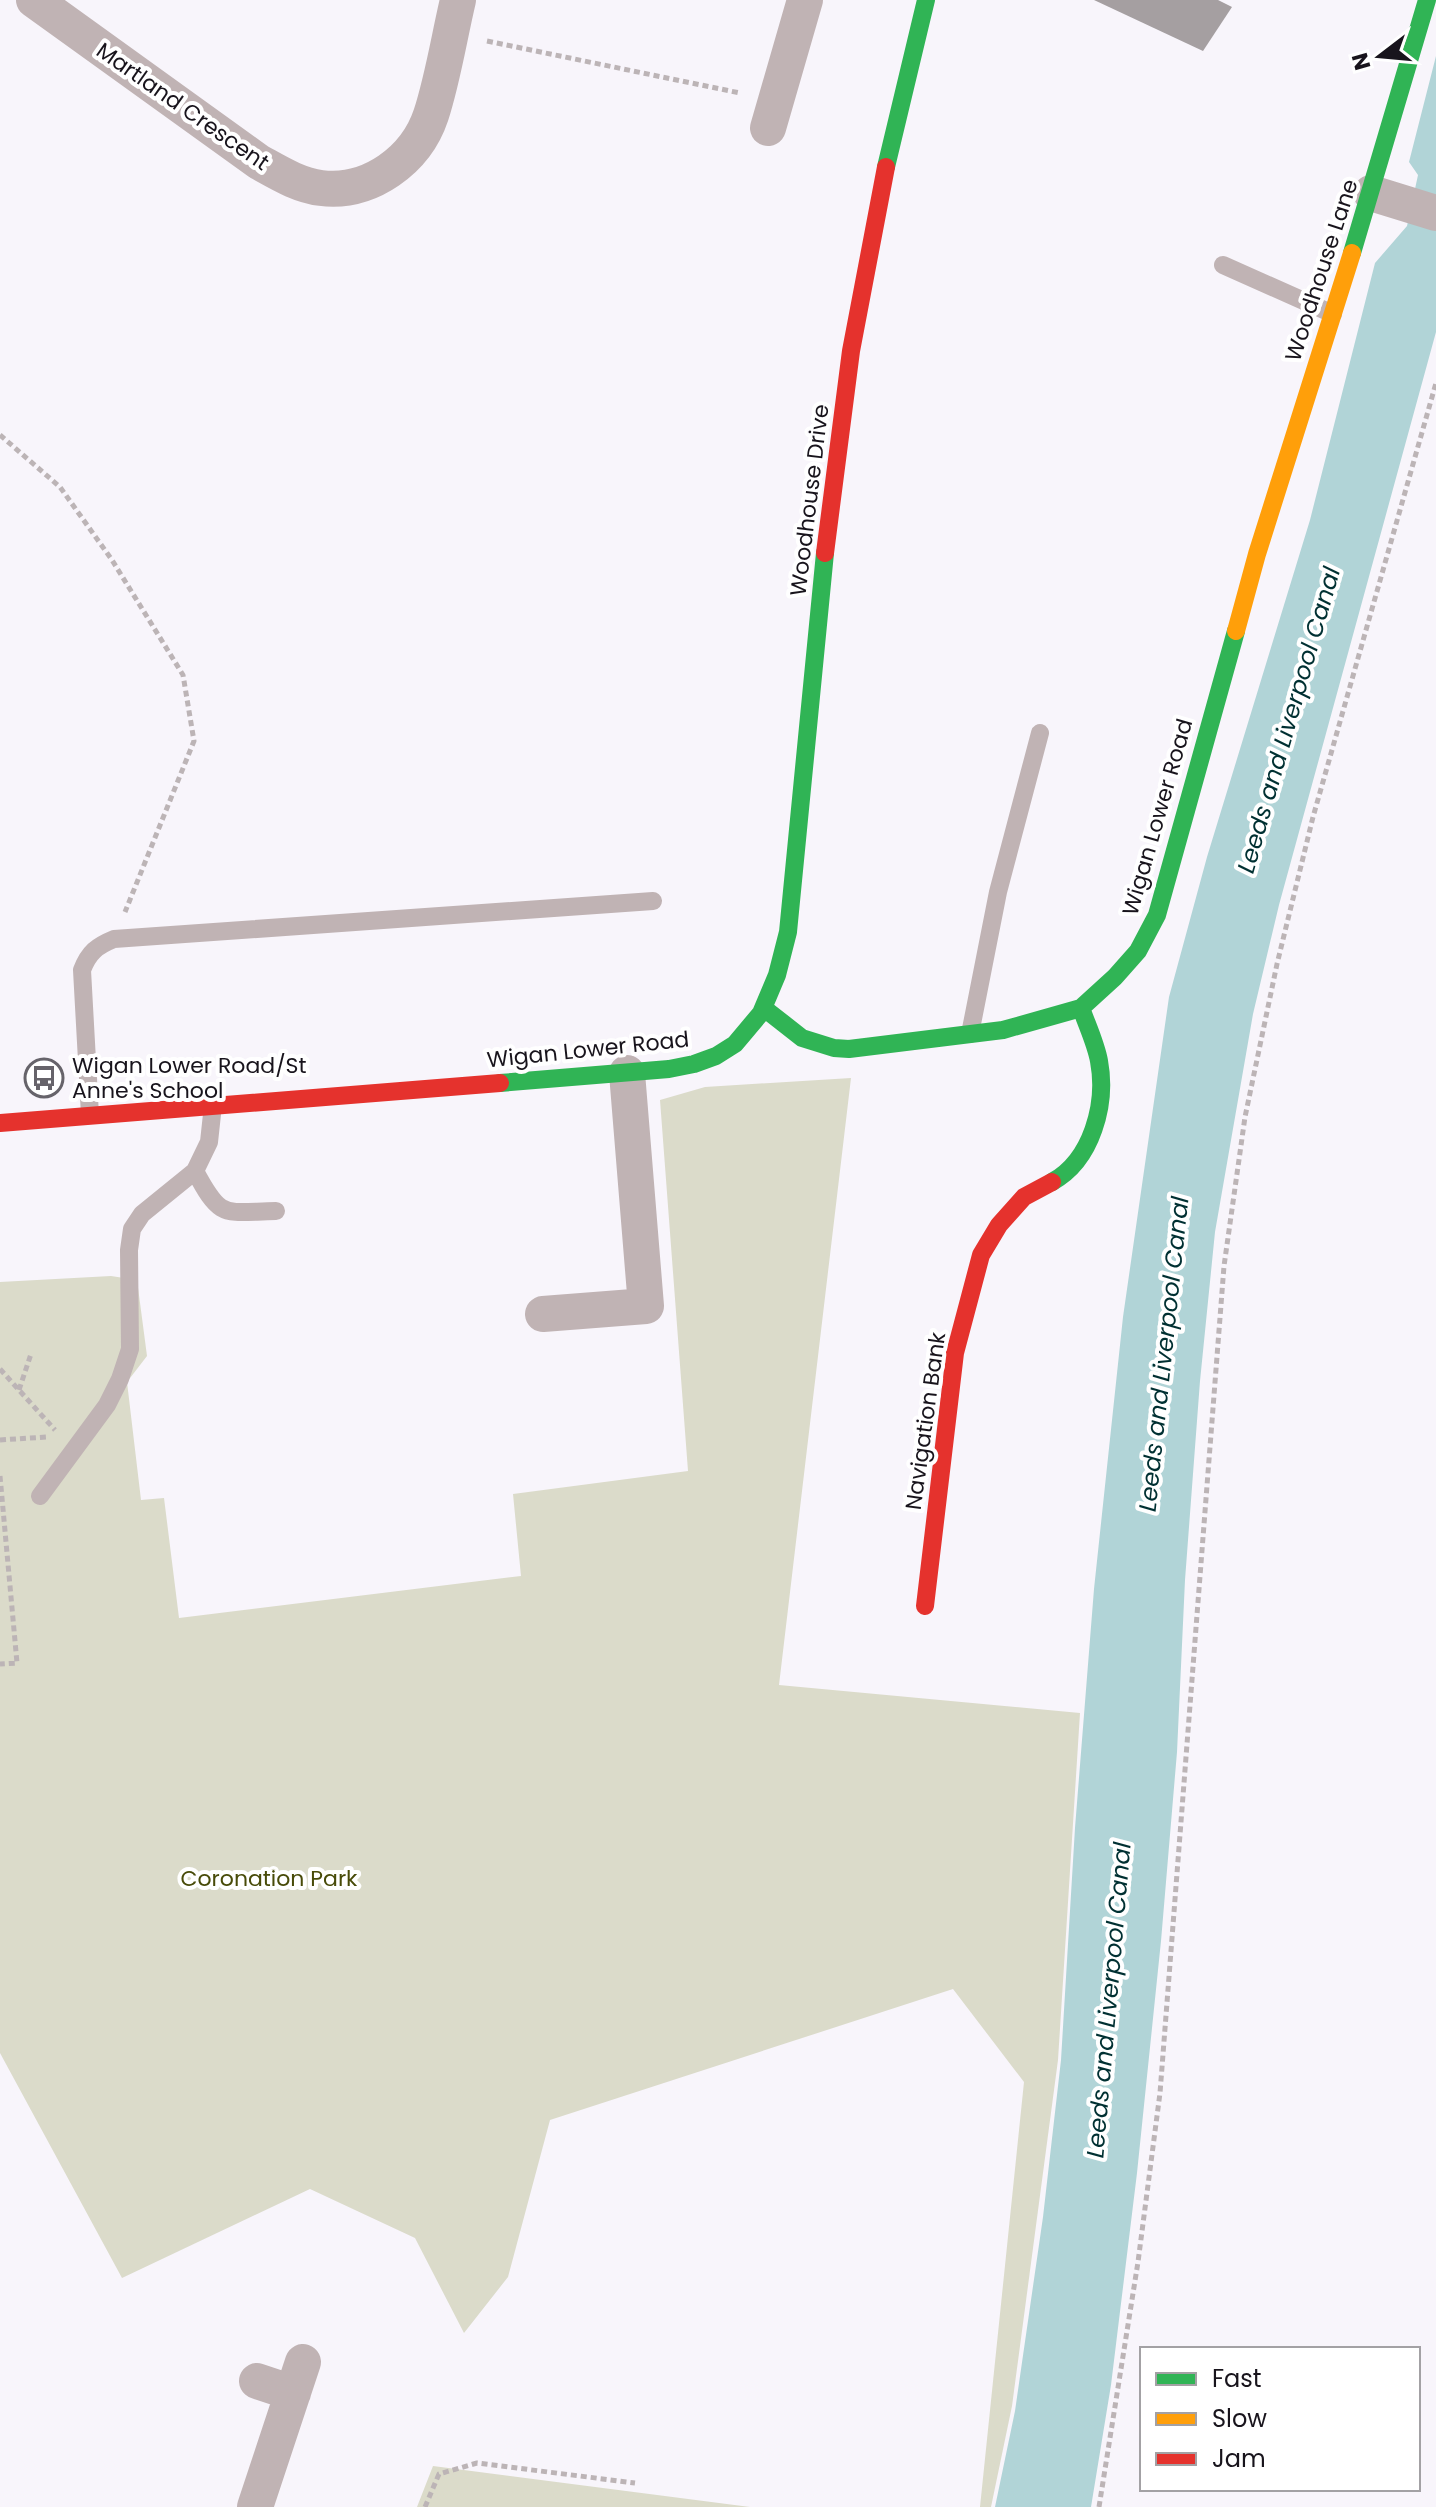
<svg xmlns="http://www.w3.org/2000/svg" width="1436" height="2507" viewBox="0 0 1436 2507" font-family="Poppins,sans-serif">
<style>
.green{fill:#dbdbca}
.water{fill:#b1d4d7}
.building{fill:#a59fa1}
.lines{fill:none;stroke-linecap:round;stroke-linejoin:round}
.path{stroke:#bcb4b6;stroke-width:5;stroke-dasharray:6 4;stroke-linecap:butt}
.lane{stroke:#c0b3b4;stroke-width:18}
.street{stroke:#c0b3b4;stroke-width:36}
.fast{stroke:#30b455;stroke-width:18}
.slow{stroke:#ff9f0a;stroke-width:18}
.jam{stroke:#e5322d;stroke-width:18}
.labels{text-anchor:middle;stroke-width:8;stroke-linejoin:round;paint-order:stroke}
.street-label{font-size:22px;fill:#18141c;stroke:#fff}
.poi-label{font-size:22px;fill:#18141c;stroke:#fff;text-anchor:start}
.park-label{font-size:22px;fill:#484b09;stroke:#fff}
.water-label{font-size:24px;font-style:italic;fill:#003032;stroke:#fff}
</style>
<rect width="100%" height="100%" fill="#f8f5fb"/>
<!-- green -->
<path class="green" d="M851 1078 779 1685 1080 1713 1058 2060 1012 2406 991 2507H980L1024 2082 953 1989 550 2120 508 2277 464 2333 415 2238 310 2189 122 2278 0 2053V1282L111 1276 137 1280 147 1356 127 1382 141 1500 164 1498 179 1618 521 1576 513 1494 688 1471 660 1100 705 1087Z
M433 2466 750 2507H417Z"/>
<!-- water -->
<path class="water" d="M1436 56V332L1279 905 1253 1014 1215 1232 1200 1381 1185 1580 1177 1752 1161 1941 1137 2173 1111 2385 1091 2507H995L1015 2411 1043 2217 1061 2060 1075 1828 1094 1589 1123 1317 1169 997 1207 857 1310 520 1375 263 1407 226 1418 175 1409 162Z"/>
<!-- building -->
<path class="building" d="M1094 0H1218L1232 7 1203 51Z"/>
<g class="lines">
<!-- path -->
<path class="path" d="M487 41 740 93
M0 435 60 487 112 560 183 675 194 741 125 912
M0 1369 55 1430
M19 1390 31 1354
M0 1440 47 1437
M0 1476 17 1663 0 1664
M425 2507 439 2474 477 2463 635 2483
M1099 2507 1138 2262 1160 2093 1224 1266 1245 1117 1277 964 1313 817 1436 383"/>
<!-- lane -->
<path class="lane" d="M1223 265 1333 314
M970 1034 998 892 1040 733
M213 1105 209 1142 195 1171C221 1220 223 1212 276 1211
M90 1115 82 970C89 952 97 946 114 939L653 901
M40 1496 107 1405 120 1379 130 1349 129 1250 132 1229 142 1214 195 1171"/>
<!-- street -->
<path class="street" d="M34 0 259 162C279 173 298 185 321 188 370 194 416 160 431 115 443 78 449 38 458 0
M768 128 805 0
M1371 193 1436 213
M543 1314 646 1306 627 1073
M257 2381 293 2393
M255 2507 303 2362"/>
<!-- fast -->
<path class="fast" d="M886 167 926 0
M1352 253 1427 0
M765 1009 802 1038 834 1048 849 1049 1003 1030 1081 1008 1115 977 1138 951 1157 915 1236 631
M500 1083 669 1069 694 1064 716 1056 735 1044 761 1013 777 975 788 932 825 553
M1052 1182C1092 1160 1107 1104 1099 1061 1096 1044 1087 1025 1081 1008"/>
<!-- slow -->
<path class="slow" d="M1236 631 1257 554 1352 253"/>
<!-- jam -->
<path class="jam" d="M825 553 851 351 886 167
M0 1123 500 1083
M925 1606 955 1353 981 1255 999 1225 1024 1197 1052 1182"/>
</g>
<!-- icons -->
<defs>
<g id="bus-ring" transform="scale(2)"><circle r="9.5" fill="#fff" stroke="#66636a" stroke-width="1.5"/><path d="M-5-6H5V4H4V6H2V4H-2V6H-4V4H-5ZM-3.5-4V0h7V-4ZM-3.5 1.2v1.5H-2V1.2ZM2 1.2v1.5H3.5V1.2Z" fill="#66636a"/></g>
</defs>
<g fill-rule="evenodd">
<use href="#bus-ring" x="44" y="1078"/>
</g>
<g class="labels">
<!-- street labels -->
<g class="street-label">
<text transform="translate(183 106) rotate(35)" y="8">Martland Crescent</text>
<text transform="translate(1321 270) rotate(-72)" y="8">Woodhouse Lane</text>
<text transform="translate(809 500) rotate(-83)" y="8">Woodhouse Drive</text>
<text transform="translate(1157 817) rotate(-74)" y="8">Wigan Lower Road</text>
<text transform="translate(588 1049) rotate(-6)" y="8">Wigan Lower Road</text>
<text transform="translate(925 1421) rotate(-82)" y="8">Navigation Bank</text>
</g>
<!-- poi labels -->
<g class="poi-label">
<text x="72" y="1073">Wigan Lower Road/St<tspan x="72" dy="25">Anne's School</tspan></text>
</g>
<!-- park labels -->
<g class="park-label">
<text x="269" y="1886">Coronation Park</text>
</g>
<!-- water labels -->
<g class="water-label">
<text transform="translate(1289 720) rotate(-74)" y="8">Leeds and Liverpool Canal</text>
<text transform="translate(1164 1354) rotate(-84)" y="8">Leeds and Liverpool Canal</text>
<text transform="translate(1109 2000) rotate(-85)" y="8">Leeds and Liverpool Canal</text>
</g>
</g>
<!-- legend -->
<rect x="1140" y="2347" width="280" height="144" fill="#ffffff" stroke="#a3a1a4" stroke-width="2"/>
<rect x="1156" y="2373" width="40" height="12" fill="#30b455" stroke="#a3a1a4" stroke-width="2"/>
<text x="1212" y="2387" font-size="24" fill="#18141c">Fast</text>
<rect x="1156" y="2413" width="40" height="12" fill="#ff9f0a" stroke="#a3a1a4" stroke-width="2"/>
<text x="1212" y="2427" font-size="24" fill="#18141c">Slow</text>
<rect x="1156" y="2453" width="40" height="12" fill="#e5322d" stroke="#a3a1a4" stroke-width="2"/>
<text x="1212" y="2467" font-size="24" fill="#18141c">Jam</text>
<!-- north arrow -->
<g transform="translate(1380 56) rotate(254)" stroke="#ffffff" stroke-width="6" paint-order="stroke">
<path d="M0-6L14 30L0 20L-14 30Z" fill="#18141c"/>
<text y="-12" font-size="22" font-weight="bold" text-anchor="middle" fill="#18141c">N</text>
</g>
</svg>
